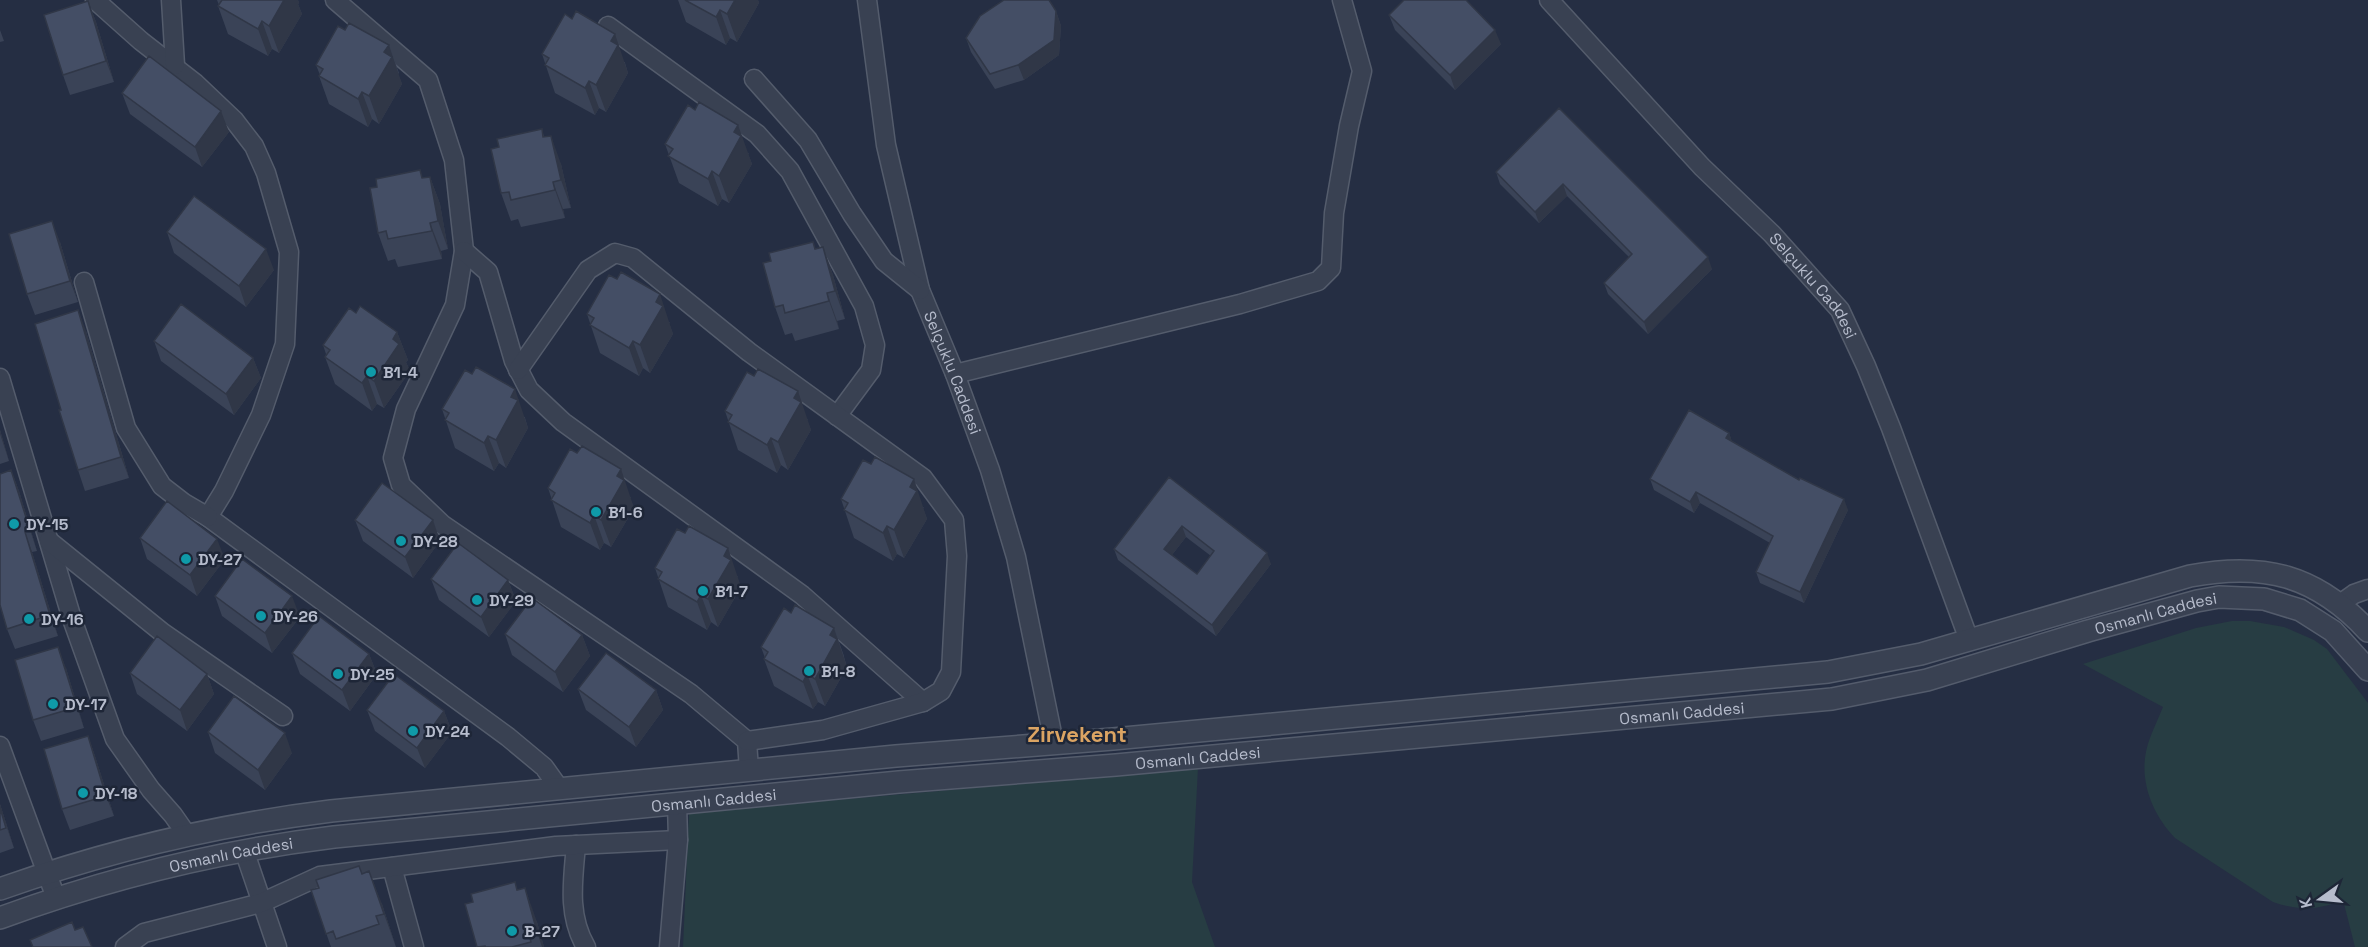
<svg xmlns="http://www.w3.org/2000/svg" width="2368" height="947" viewBox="0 0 2368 947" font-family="'Space Grotesk',sans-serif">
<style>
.green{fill:#273d43}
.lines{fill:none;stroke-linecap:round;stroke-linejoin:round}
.minor-casing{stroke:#545c6c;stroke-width:21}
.tertiary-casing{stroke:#545c6c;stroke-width:24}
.minor{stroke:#394152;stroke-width:18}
.tertiary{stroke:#394152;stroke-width:21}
.wall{fill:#3a4357;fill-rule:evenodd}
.shaded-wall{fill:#303747}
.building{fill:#444e65;stroke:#303747;stroke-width:1.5;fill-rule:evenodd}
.culture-dot{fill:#0f9aa8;stroke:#1e2637;stroke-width:2}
.labels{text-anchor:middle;stroke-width:5;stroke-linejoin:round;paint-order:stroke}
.street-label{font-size:16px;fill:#b6bccc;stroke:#1e2637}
.poi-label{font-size:16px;font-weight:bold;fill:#b6bccc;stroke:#1e2637;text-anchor:start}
.district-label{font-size:22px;font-weight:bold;fill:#dba463;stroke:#1e2637}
</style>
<rect width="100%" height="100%" fill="#252e43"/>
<!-- green -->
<path class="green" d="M2232 621H2250L2284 627 2314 640 2327 649 2368 703V947H2355L2343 900C2319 910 2298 911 2273 902L2175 838C2150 812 2136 774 2150 738 2154 727 2159 717 2163 707L2083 664 2196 628Z
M1198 768 1192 882 1215 947H683L689 813Z"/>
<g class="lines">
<!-- minor casing -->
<g class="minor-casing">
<g id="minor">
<path d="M95 0 141 41 195 83 234 120 254 146 266 173 289 252 285 344 261 415 224 491 208 517 508 737 544 767 559 788"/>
<path d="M171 0 175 65"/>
<path d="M335 0 428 80 454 160 464 251 455 305 406 409 393 458 401 485 443 525 691 694 747 741 749 770"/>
<path id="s1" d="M867 0 886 145 920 290 955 374 990 470 1016 557 1054 743"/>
<path id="s2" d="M1549 0 1702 167 1772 234 1840 310 1866 366 1891 428 1969 640"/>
<path d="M608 26 757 134 790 171 864 306 875 345 871 370 837 416"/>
<path d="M754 79 808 140 852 214 884 261 920 290"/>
<path d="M464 251 488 272 514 361 529 390 563 422 802 595 923 702"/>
<path d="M84 282 126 428 162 486 184 503 208 517"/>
<path d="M518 370 588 270 615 253 633 258 749 352 923 478 954 520 957 556 951 672 941 691 923 702 823 730 747 741"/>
<path d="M955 374 1240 304 1318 281 1331 268 1334 213 1349 126 1362 71 1342 0"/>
<path d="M0 378 72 619 115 739 151 790 173 815 187 835"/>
<path d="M49 541 163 633 283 716"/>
<path d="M2340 604 2354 594 2368 589"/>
<path d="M0 746 56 898"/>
<path d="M576 845C573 880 567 915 586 947"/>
<path d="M244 850 277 947"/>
<path d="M392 867 414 947"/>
<path d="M125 947 144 933 261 903 320 876 556 846 678 840"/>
<path d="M669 947 678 840 677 803"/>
</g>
</g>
<!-- tertiary casing -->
<g class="tertiary-casing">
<g id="tertiary">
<path d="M0 889C107 851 217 825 331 811L896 756 1113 739 1828 672 1921 654 2190 576C2264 562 2316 575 2368 631"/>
<path id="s3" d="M0 918C109 878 219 851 334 837L899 782 1116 765 1832 699 1927 680 2088 631 2197 601 2219 597 2264 599 2300 610 2333 631 2368 670"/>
</g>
</g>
<!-- minor -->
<use href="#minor" class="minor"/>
<!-- tertiary -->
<use href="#tertiary" class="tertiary"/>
</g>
<!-- wall -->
<path class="wall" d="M217 0H298L299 3 298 4 302 14 279 53 272 49 268 56 228 34 218 6 219 5Z
M678 0H758L759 3 737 42 730 38 726 45 686 22Z
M88 1 96 22 114 82 70 95 63 75Z
M1056 11 1061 26 1059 55 1024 80 995 89 971 52 966 38Z
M1389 15 1501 44 1455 90 1395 30Z
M0 30 4 41 0 42Z
M345 30 389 45 399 73 398 74 402 84 379 124 372 119 368 127 329 104 319 76 320 75 316 65Z
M542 54 625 62V63L628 73 606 112 599 108 595 115 555 93Z
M122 93 229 132 202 167 130 114Z
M1559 108 1712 269 1648 334 1608 294 1604 283 1629 257 1567 196 1539 223 1500 184 1496 172Z
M542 129 544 137 561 164 571 208 563 209 565 218 521 227 518 219 511 221 501 193 499 147Z
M665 144 749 153 748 154 752 164 729 203 722 199 718 206 679 183Z
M430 177 440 204 448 249 441 251 442 259 398 267 395 259 388 261 378 233 423 178Z
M167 232 274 270 246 307 174 253Z
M60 242 78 302 35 315 27 294Z
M823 247 833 275 845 319 837 321 839 329 795 341 792 333 785 335 775 307 815 249Z
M356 313 397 332 408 360 406 362 410 371 384 408 377 404 372 411 335 384 325 357 326 354 323 345Z
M587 314 670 322 669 323 673 334 650 373 643 368 639 376 600 353Z
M86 331 129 478 85 491 78 470 61 410Z
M154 341 253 358 261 378 234 415 161 361Z
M442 409 525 417V418L528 428 506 468 499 463 494 471 455 448Z
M725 411 808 419 807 420 811 430 788 470 781 465 777 473 738 450Z
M0 430 9 461 0 464Z
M1729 433 1732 442 1848 510 1804 603 1760 583 1756 572 1770 543 1700 503 1694 513 1654 490 1650 479Z
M11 470 19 491 37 551 32 552 58 636 15 649 7 629Z
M1169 477 1271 564 1216 636 1118 560 1114 549ZM1186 537 1211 556 1197 574 1172 555Z
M548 488 631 497 630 498 634 508 611 547 604 543 600 550 561 527Z
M841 499 924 507 923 508 927 519 904 558 897 554 893 561 854 538Z
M355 520H433L440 541 413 578 363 541Z
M140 538 225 559 197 596 147 559Z
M655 568 738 576 737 577 741 587 718 627 711 622 707 630 668 607Z
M431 579 508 580 516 601 489 637 439 600Z
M215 596 300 617 272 653 222 616Z
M791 613 834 628 844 656V657L847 667 825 706 818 702 813 709 774 686 764 659 765 658 761 647Z
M505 634 582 635 590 656 563 692 512 655Z
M292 653 369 654 377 674 350 711 300 674Z
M66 668 84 728 41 741 33 720Z
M130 673 207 674 214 694 187 731 137 694Z
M578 689 656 690 663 710 636 747 586 710Z
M367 710 444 711 452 732 425 768 375 731Z
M208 732 292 753 265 790 215 753Z
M88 736 95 756 114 816 70 830 62 809Z
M0 804 14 848 0 853Z
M362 874 382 904 396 947H331L311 890Z
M518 890 537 922 544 947H477Z"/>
<!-- shaded-wall -->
<path class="shaded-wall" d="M284 0H298L299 3 298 4 302 14 279 53 269 26Z
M735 0H758L759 3 737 42 727 14Z
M88 1 96 22 114 82 106 61Z
M720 10 730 38 726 45 716 17Z
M1056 11 1061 26 1059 55 1024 80 1018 65Z
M262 21 272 49 268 56 258 29Z
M1495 30 1501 44 1455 90 1450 75Z
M615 34 628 73 606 112 596 85 611 41Z
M389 45 402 84 379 124 369 96 384 52Z
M589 81 599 108 595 115 585 88Z
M362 92 372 119 368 127 358 99Z
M221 111 229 132 202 167 195 147Z
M738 125 752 164 729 203 719 176 734 132Z
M551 136 561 164 571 208 561 180Z
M712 171 722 199 718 206 708 179Z
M430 177 440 204 448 249 438 221Z
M553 182 563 209 565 218 555 190Z
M1563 184 1567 196 1539 223 1535 212Z
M52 221 60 242 78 302 70 281Z
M430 223 441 251 442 259 432 231Z
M823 247 833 275 845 319 835 291Z
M266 249 274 270 246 307 239 286Z
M1708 257 1712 269 1648 334 1644 322Z
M827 293 837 321 839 329 829 301Z
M660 294 673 334 650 373 640 345 656 302Z
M78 310 86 331 129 478 121 457Z
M397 332 408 360 406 362 410 371 384 408 374 381 393 339Z
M633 341 643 368 639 376 629 348Z
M253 358 261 378 234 415 226 394Z
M367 376 377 404 372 411 362 383Z
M515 389 528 428 506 468 496 440 511 397Z
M798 391 811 430 788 470 778 442 794 398Z
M0 430 9 461 0 434Z
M1729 433 1733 444 1726 438Z
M488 436 499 463 494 471 484 443Z
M771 438 781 465 777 473 767 445Z
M621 469 634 508 611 547 601 520 617 476Z
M11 470 19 491 37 551 30 530Z
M914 479 927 519 904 558 894 530 910 487Z
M1696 492 1700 503 1694 513 1690 502Z
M1844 499 1848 510 1804 603 1800 592Z
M594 515 604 543 600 550 590 523Z
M433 520 440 541 413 578 405 557Z
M887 526 897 554 893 561 883 533Z
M1182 526 1186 537 1168 560 1164 549Z
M25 532 32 552 58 636 50 615Z
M217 539 225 559 197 596 190 575Z
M728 548 741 587 718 627 708 599 724 556Z
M1267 553 1271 564 1216 636 1212 625Z
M508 580 516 601 489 637 481 617Z
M701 595 711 622 707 630 697 602Z
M292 596 300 617 272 653 265 633Z
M834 628 847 667 825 706 815 679 830 635Z
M582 635 590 656 563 692 555 672Z
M58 647 66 668 84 728 77 707Z
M369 654 377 674 350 711 342 690Z
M207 674 214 694 187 731 180 710Z
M807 674 818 702 813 709 803 682Z
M656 690 663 710 636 747 629 727Z
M444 711 452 732 425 768 417 748Z
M285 733 292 753 265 790 258 770Z
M88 736 95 756 114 816 106 796Z
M0 804 14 848 0 808Z
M369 871 382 904 396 947 384 914Z
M525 888 537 922 544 947H542L537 932Z"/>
<!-- building -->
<path class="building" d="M222 0H284L269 26 262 21 258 29 218 6Z
M685 0H735L727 14 720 10 716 17Z
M1004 0H1049L1056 11 1054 40 1018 65 990 74 966 38 980 16Z
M1404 0H1466L1495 30 1450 75 1389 15Z
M88 1 106 61 63 75 44 15Z
M576 11 615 34 611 41 618 45 596 85 589 81 585 88 545 65 549 58 542 54 565 14 572 19Z
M349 23 389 45 384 52 392 57 369 96 362 92 358 99 319 76 323 69 316 65 338 26 345 30Z
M149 56 221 111 195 147 122 93Z
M699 102 738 125 734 132 741 136 719 176 712 171 708 179 668 156 673 149 665 144 688 105 695 110Z
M1559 108 1708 257 1644 322 1604 283 1632 254 1563 184 1535 212 1496 172Z
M542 129 543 137 551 136 561 180 553 182 555 190 511 200 509 192 501 193 491 149 499 147 497 139Z
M420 170 422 178 430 177 438 221 430 223 432 231 388 239 386 231 378 233 370 188 377 187 376 179Z
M194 196 266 249 239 286 167 232Z
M52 221 70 281 27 294 9 234Z
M813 242 815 249 823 247 835 291 827 293 829 301 785 313 783 305 775 307 763 263 771 261 769 253Z
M621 272 660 294 656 302 663 306 640 345 633 341 629 348 590 325 594 318 587 314 609 275 617 279Z
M181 304 253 358 226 394 154 341Z
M360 306 397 332 393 339 399 344 374 381 367 376 362 383 325 357 330 350 323 345 349 308 356 313Z
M78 310 121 457 78 470 59 410H61L35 324Z
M476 367 515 389 511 397 518 400 496 440 488 436 484 443 445 420 449 413 442 409 465 370 472 374Z
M758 369 798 391 794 398 801 402 778 442 771 438 767 445 728 422 732 415 725 411 747 372 754 376Z
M1689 410 1729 433 1726 438 1799 480 1800 478 1844 499 1800 592 1756 572 1773 536 1696 492 1690 502 1650 479Z
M582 446 621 469 617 476 624 480 601 520 594 515 590 523 551 500 555 493 548 488 570 449 577 453Z
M875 457 914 479 910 487 917 491 894 530 887 526 883 533 844 510 848 503 841 499 863 460 871 464Z
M11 470 30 530 25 532 50 615 7 629 0 605V474Z
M1169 477 1267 553 1212 625 1114 549ZM1182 526 1214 551 1197 574 1164 549Z
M382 483 433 520 405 557 355 520Z
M167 501 217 539 190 575 140 538Z
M689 526 728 548 724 556 731 560 708 599 701 595 697 602 658 579 662 572 655 568 677 529 685 533Z
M458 543 508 580 481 617 431 579Z
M242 559 292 596 265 633 215 596Z
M532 598 582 635 555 672 505 634Z
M795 605 834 628 830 635 837 639 815 679 807 674 803 682 764 659 768 652 761 647 784 608 791 613Z
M319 616 369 654 342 690 292 653Z
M157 636 207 674 180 710 130 673Z
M58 647 77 707 33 720 15 660Z
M606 653 656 690 629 727 578 689Z
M394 674 444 711 417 748 367 710Z
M234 696 285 733 258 770 208 732Z
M88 736 106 796 62 809 44 749Z
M0 808 6 828 0 830Z
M359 866 362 874 369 871 384 914 376 916 379 924 336 939 333 931 326 934 311 890 319 888 316 880Z
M515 882 517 890 525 888 537 932 529 934 531 942 512 947H485V946L477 947 465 904 473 902 471 894Z
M72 922 75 930 83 927 92 947H33L30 940Z"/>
<!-- markers -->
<g class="culture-dot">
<circle cx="371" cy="372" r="6"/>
<circle cx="596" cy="512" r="6"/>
<circle cx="14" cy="524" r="6"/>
<circle cx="401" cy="541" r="6"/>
<circle cx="186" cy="559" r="6"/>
<circle cx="703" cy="591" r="6"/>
<circle cx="477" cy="600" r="6"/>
<circle cx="261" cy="616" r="6"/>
<circle cx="29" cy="619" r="6"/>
<circle cx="809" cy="671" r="6"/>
<circle cx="338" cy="674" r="6"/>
<circle cx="53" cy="704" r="6"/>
<circle cx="413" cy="731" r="6"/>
<circle cx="83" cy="793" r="6"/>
<circle cx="512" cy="931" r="6"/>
</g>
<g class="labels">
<!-- street labels -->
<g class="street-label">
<text dy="6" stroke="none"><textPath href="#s2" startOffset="390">Selçuklu Caddesi</textPath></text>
<text dy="6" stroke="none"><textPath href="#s1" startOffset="384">Selçuklu Caddesi</textPath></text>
<text dy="6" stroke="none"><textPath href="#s3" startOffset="2184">Osmanlı Caddesi</textPath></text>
<text dy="6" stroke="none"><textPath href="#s3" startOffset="1698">Osmanlı Caddesi</textPath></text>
<text dy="6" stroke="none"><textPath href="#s3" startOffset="1212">Osmanlı Caddesi</textPath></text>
<text dy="6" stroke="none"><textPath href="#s3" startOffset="726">Osmanlı Caddesi</textPath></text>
<text dy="6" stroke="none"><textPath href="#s3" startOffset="240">Osmanlı Caddesi</textPath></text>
</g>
<!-- poi labels -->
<g class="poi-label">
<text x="383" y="378">B1-4</text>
<text x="608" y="518">B1-6</text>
<text x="26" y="530">DY-15</text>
<text x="413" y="547">DY-28</text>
<text x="198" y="565">DY-27</text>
<text x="715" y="597">B1-7</text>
<text x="489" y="606">DY-29</text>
<text x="273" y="622">DY-26</text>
<text x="41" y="625">DY-16</text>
<text x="821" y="677">B1-8</text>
<text x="350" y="680">DY-25</text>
<text x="65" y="710">DY-17</text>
<text x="425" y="737">DY-24</text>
<text x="95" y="799">DY-18</text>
<text x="524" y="937">B-27</text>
</g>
<!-- district labels -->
<g class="district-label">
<text x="1077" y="742">Zirvekent</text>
</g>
</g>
<!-- north arrow -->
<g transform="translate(2320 899) rotate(255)" stroke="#1e2637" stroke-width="4.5" paint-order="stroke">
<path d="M0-4.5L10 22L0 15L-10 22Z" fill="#b6bccc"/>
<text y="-9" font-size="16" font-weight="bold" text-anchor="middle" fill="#b6bccc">K</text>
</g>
</svg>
